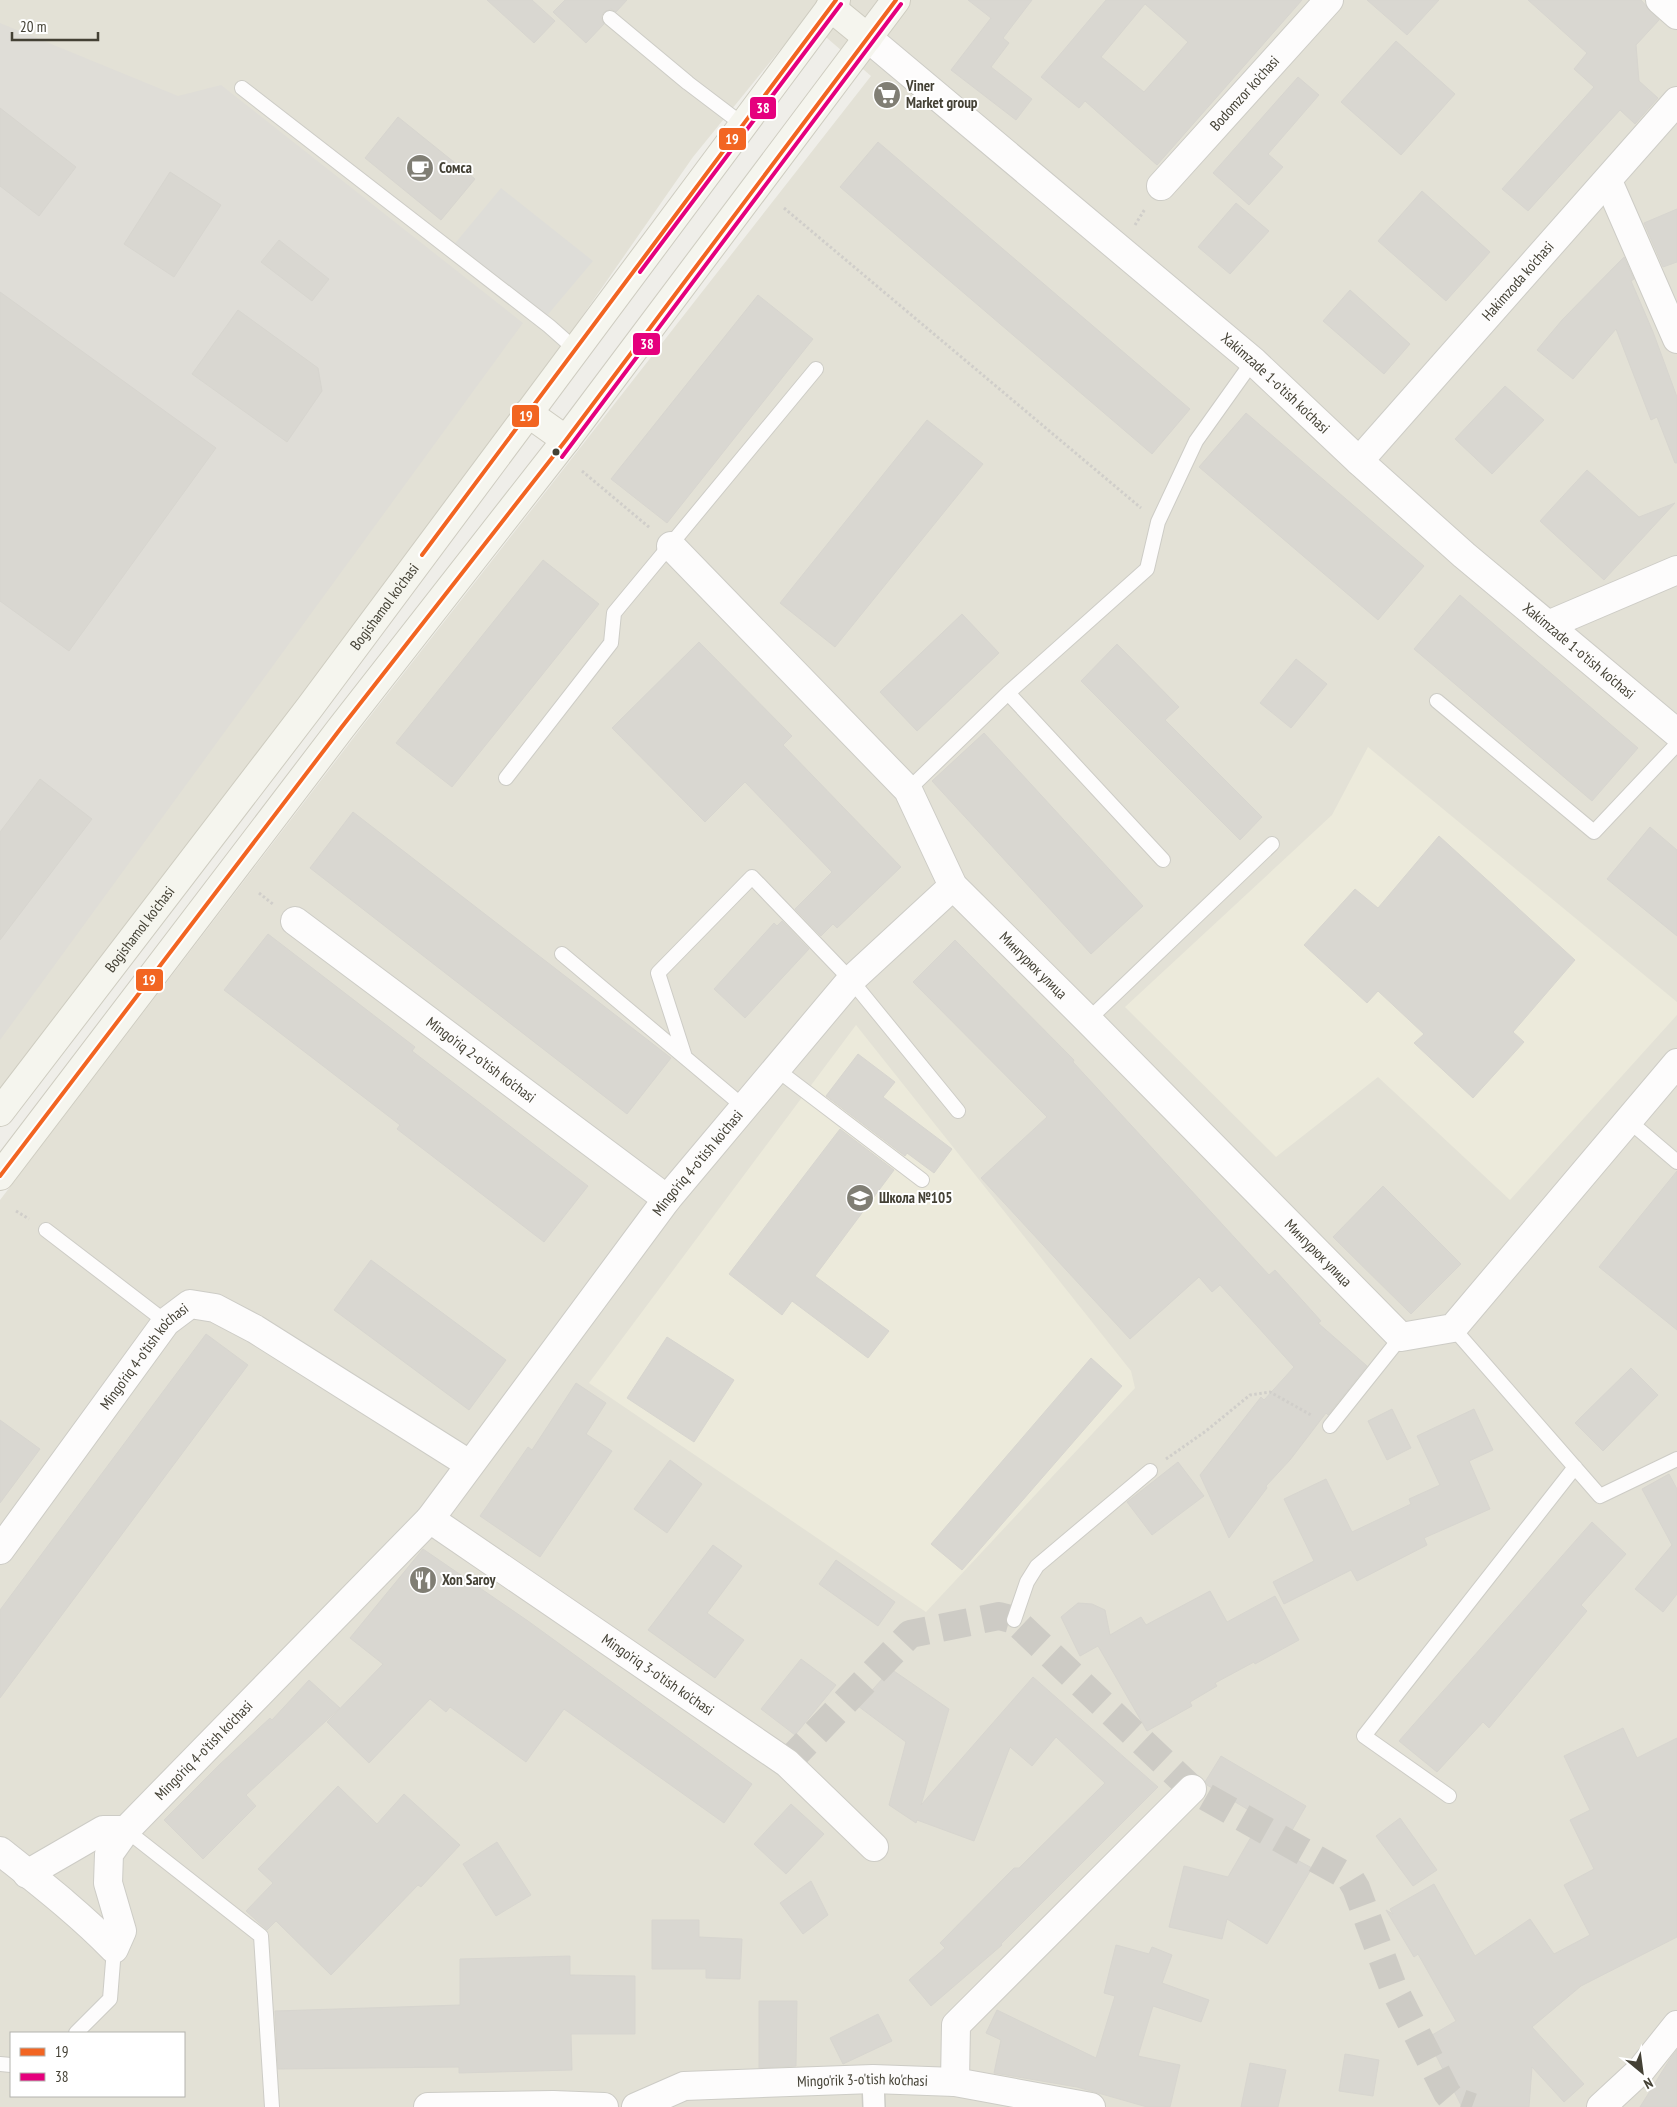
<svg xmlns="http://www.w3.org/2000/svg" width="1677" height="2107" viewBox="0 0 1677 2107" font-family="'PT Sans Narrow',sans-serif">
<style>
.residential{fill:#e3e1d6;fill-rule:evenodd}
.industrial{fill:#dfddd7}
.education{fill:#eceadb}
.parking{fill:#deddd8}
.building{fill:#d9d7d1;stroke:#d7d5cf;fill-rule:evenodd}
.lines{fill:none;stroke-linecap:round;stroke-linejoin:round}
.minor-tunnel{stroke:#cdcbc5;stroke-width:28;stroke-dasharray:28 14;stroke-linecap:butt}
.service-casing{stroke:#cdccc6;stroke-width:16}
.pedestrian-casing{stroke:#cdccc6;stroke-width:24}
.minor-casing{stroke:#cdccc6;stroke-width:30}
.tertiary-casing{stroke:#cdccc6;stroke-width:30}
.secondary-casing{stroke:#ceccc0;stroke-width:30}
.path{stroke:#d0ceca;stroke-width:3;stroke-dasharray:2.5 2.5;stroke-linecap:butt}
.service{stroke:#fdfcfc;stroke-width:14}
.pedestrian{stroke:#fdfcfc;stroke-width:21}
.minor{stroke:#fdfcfc;stroke-width:28}
.tertiary{stroke:#fdfcfc;stroke-width:28}
.secondary{stroke:#f5f5ee;stroke-width:28}
.bus-1-casing{stroke:#fff;stroke-width:8}
.bus-2-casing{stroke:#fff;stroke-width:8}
.bus-1{stroke:#f26522;stroke-width:4}
.bus-2{stroke:#e5007d;stroke-width:4}
.bus-dot{fill:#444135;stroke:#fff;stroke-width:2}
.labels{text-anchor:middle;stroke-width:4;stroke-linejoin:round;paint-order:stroke}
.poi-label{font-size:15px;font-weight:bold;fill:#444135;stroke:#fff;text-anchor:start}
.street-label{font-size:15px;fill:#444135;stroke:#fff}
.line-badge{stroke:#fff;stroke-width:2}
.badge-label{font-size:14px;text-anchor:middle;font-weight:bold;fill:#fff}
</style>
<rect width="100%" height="100%" fill="#efeee9"/>
<!-- residential -->
<path class="residential" d="M0 0H1677V2107H0V1200L364 724 871 76 805 19 693 157 310 707 0 1112ZM11 2033H184V2096H11Z"/>
<!-- industrial -->
<path class="industrial" d="M0 23 178 96 221 85 523 323 0 1040Z"/>
<!-- education -->
<path class="education" d="M1368 747 1677 1002V1015L1510 1200 1378 1077 1276 1157 1125 1007 1332 815Z
M856 1025 1131 1371 1135 1388 926 1612 589 1383Z"/>
<!-- parking -->
<path class="parking" d="M501 188 593 261 545 318 452 247Z"/>
<!-- building -->
<path class="building" d="M487 0H532L555 21 534 43Z
M565 0H627L616 12 611 9 604 12 601 17 604 24 586 43 553 12Z
M968 0H1032L1003 38 1009 43 991 67 1032 99 1016 120 951 70 991 18Z
M1106 0H1302L1157 165 1085 101 1079 108 1041 77ZM1145 4 1188 42 1144 92 1101 57Z
M1367 0H1439L1407 35Z
M1528 0H1641L1659 20 1636 45 1639 81 1658 98 1635 124 1620 110 1528 211 1502 189 1594 87 1574 69 1587 53Z
M1396 41 1455 94 1401 155 1341 102Z
M1298 77 1319 95 1268 154 1283 167 1249 205 1213 173Z
M0 108 76 167 39 216 0 186Z
M398 117 475 179 441 220 365 158Z
M878 142 1190 409 1152 454 840 187Z
M170 172 221 205 174 277 124 244Z
M1422 191 1490 252 1446 301 1378 241Z
M1236 203 1269 231 1230 274 1198 247Z
M1677 209V262L1663 267 1644 223Z
M279 240 329 279 312 301 261 262Z
M1624 257 1634 279 1631 281 1653 332 1677 397V463H1675L1657 417 1651 420 1616 329 1573 379 1537 350 1562 320Z
M1350 290 1410 344 1384 374 1323 321Z
M0 292 216 448 69 651 0 601Z
M758 295 813 339 667 523 611 479Z
M238 310 318 368 322 391 287 442 192 374Z
M1505 386 1544 420 1492 474 1455 439Z
M1246 413 1424 566 1378 620 1199 467Z
M927 420 983 464 835 647 780 603Z
M1587 470 1639 517 1675 503 1604 580 1540 521Z
M543 560 599 604 452 787 396 743Z
M1460 595 1638 748 1592 801 1414 649Z
M962 614 999 653 917 731 880 692Z
M699 642 792 736 783 745 901 867 837 928 833 924 821 936 795 909 832 872 745 782 705 822 612 728Z
M1117 644 1179 707 1165 720 1262 817 1240 840 1081 681Z
M1296 659 1327 684 1291 728 1260 703Z
M984 733 1143 906 1091 954 932 781Z
M40 779 92 819 0 940V832Z
M353 812 671 1058 627 1114 310 868Z
M1650 827 1677 850V936L1607 879Z
M1439 836 1575 960 1513 1032 1524 1042 1473 1098 1414 1043 1424 1034 1378 991 1367 1003 1304 945 1355 889 1378 908Z
M782 921 809 949 745 1018 714 989 774 923 777 926Z
M268 934 415 1047 412 1051 588 1186 544 1242 397 1129 400 1125 224 990Z
M955 940 1074 1060 1073 1062 1269 1275 1275 1270 1321 1321 1318 1323 1367 1366 1328 1415 1326 1413 1290 1460 1266 1486 1267 1488 1229 1538 1200 1475 1261 1397 1264 1400 1294 1367 1220 1285 1212 1292 1199 1277 1130 1339 981 1178 1047 1117 913 982Z
M858 1054 895 1082 883 1097 952 1149 934 1173 907 1153 905 1156 826 1096Z
M840 1129 894 1170 815 1276 889 1331 868 1358 792 1301 782 1315 729 1274Z
M1677 1171V1330L1599 1267Z
M1383 1186 1461 1264 1411 1314 1333 1237Z
M371 1260 506 1360 469 1410 334 1310Z
M206 1334 248 1365 0 1698V1610Z
M667 1337 734 1380 694 1442 627 1398Z
M1091 1358 1122 1386 962 1570 931 1544Z
M1631 1368 1658 1395 1603 1451 1575 1423Z
M576 1383 606 1403 586 1434 612 1451 540 1557 480 1516 528 1447 532 1450Z
M1392 1409 1411 1448 1387 1460 1368 1421Z
M1474 1409 1493 1450 1469 1461 1490 1509 1424 1538 1427 1545 1357 1581 1351 1570 1284 1604 1273 1582 1314 1561 1284 1499 1326 1479 1352 1532 1411 1504 1409 1499 1440 1485 1417 1436Z
M0 1420 40 1449 0 1503Z
M670 1460 702 1484 667 1533 634 1509Z
M1178 1462 1204 1496 1152 1535 1127 1502Z
M1669 1474 1677 1489V1594L1663 1612 1635 1589 1672 1545 1642 1489Z
M1592 1522 1626 1554 1581 1605 1587 1611 1489 1728 1483 1722 1437 1772 1399 1741Z
M713 1545 742 1566 707 1613 744 1640 715 1678 648 1630Z
M423 1549 528 1621 752 1784 724 1823 564 1709 526 1762 450 1707 446 1712 430 1699 369 1763 327 1722 383 1664 350 1638Z
M836 1560 895 1602 878 1626 819 1584Z
M1210 1591 1227 1622 1275 1596 1299 1640 1255 1664 1254 1662 1215 1683 1217 1686 1190 1702 1192 1706 1147 1731 1098 1646 1080 1656 1061 1617 1078 1603 1092 1604 1105 1610 1110 1635 1141 1617 1146 1625Z
M801 1659 836 1685 795 1735 761 1709Z
M891 1669 949 1709 921 1805 1033 1677 1158 1787 1001 1944 1002 1945 931 2006 909 1980 945 1948 940 1943 1014 1868H1019L1105 1783 1056 1737 1032 1766 1010 1747 974 1841 917 1820 916 1823 889 1805 906 1742 858 1706Z
M309 1680 340 1708 246 1795 256 1806 203 1859 164 1820 219 1765 270 1718 272 1720Z
M1623 1728 1637 1758 1677 1738V1937L1581 1986 1532 2027 1584 2084 1564 2102 1532 2067 1529 2107H1462L1427 2038 1456 2021 1418 1954 1414 1957 1386 1910 1393 1914 1390 1909 1434 1884 1475 1956 1530 1919 1554 1954 1590 1935 1564 1885 1594 1869 1570 1820 1590 1810 1564 1756Z
M1221 1756 1306 1806 1280 1851 1312 1868 1267 1944 1227 1919 1222 1939 1169 1927 1184 1866 1228 1877 1262 1818 1207 1785 1205 1782Z
M338 1786 377 1824 404 1794 460 1845 421 1887 418 1885 331 1975 276 1921 267 1930 246 1911 273 1883 258 1869Z
M791 1804 824 1834 786 1874 754 1844Z
M1400 1818 1437 1870 1413 1886 1376 1836Z
M497 1842 531 1895 496 1916 463 1864Z
M811 1881 828 1915 803 1934 780 1903Z
M652 1920H699V1937L742 1939 740 1979 706 1978V1969H652Z
M1116 1945 1149 1954 1152 1947 1172 1955 1162 1983 1209 2000 1201 2022 1153 2006 1138 2056 1180 2065 1170 2107H1147L1077 2087 994 2073 1001 2040 986 2033 997 2010 1096 2058 1115 1996 1104 1993Z
M570 1956V1975L635 1976V2034H571L572 2070 459 2073V2067L278 2069 275 2011 460 2005V1959Z
M759 2001H797L796 2066 759 2068Z
M878 2014 892 2041 843 2064 830 2038Z
M1677 2050V2107H1640L1670 2059Z
M1345 2054 1379 2060 1373 2096 1339 2091Z
M1250 2063 1286 2070 1278 2107H1241Z"/>
<g class="lines">
<!-- minor-tunnel -->
<path class="minor-tunnel" d="M787 1763 910 1634 999 1616 1014 1620 1192 1789 1350 1878 1356 1888 1393 1987 1447 2093 1453 2100 1472 2107"/>
<!-- service casing -->
<g class="service-casing">
<path id="service" d="M610 18 688 83 742 124
M242 88 549 326 575 349
M1008 693 1163 860
M1437 701 1594 832 1677 744
M506 778 611 643 614 613 816 369
M908 790 1008 693 1147 569 1158 522 1196 441 1253 361
M562 954 744 1107
M1088 1020 1272 844
M684 1054 658 973 752 877 851 980 958 1111
M776 1069 922 1180
M1629 1121 1677 1162
M46 1230 166 1322
M1453 1328 1600 1496 1677 1459
M1330 1426 1401 1337
M1014 1620 1027 1582 1037 1566 1150 1471
M1449 1796 1364 1736 1575 1467
M126 1830 261 1936 272 2107
M76 2033 110 1999 114 1949
M0 2064 11 2065"/>
</g>
<!-- pedestrian casing -->
<g class="pedestrian-casing">
<path id="pedestrian" d="M873 2079 874 2107"/>
</g>
<!-- minor casing -->
<g class="minor-casing">
<g id="minor">
<path d="M1660 0 1677 15"/>
<path d="M1608 181 1677 339"/>
<path id="s1" d="M1161 186 1329 0"/>
<path id="s2" d="M1359 461 1677 101"/>
<path id="s3" d="M671 546 908 790 953 886 1088 1020 1401 1337 1453 1328 1677 1063"/>
<path d="M1548 625 1677 570"/>
<path id="s4" d="M295 921 667 1199"/>
<path id="s5" d="M430 1519 787 1763 874 1847"/>
<path id="s6" d="M0 1550 166 1322 190 1304 215 1308 255 1329 469 1464"/>
<path id="s7" d="M0 1851C40 1883 79 1913 114 1949L122 1931 108 1883 109 1854 126 1830 430 1519 667 1199 851 980 953 886"/>
<path d="M27 1874 103 1830H126"/>
<path d="M955 2082 956 2025 1192 1789"/>
<path d="M428 2107 553 2105 604 2107"/>
<path id="s8" d="M636 2107 684 2086 873 2079 955 2082 1091 2107"/>
<path d="M1601 2107 1641 2070 1677 2025"/>
</g>
</g>
<!-- tertiary casing -->
<g class="tertiary-casing">
<g id="tertiary">
<path id="s9" d="M868 38 1253 361 1359 461 1464 555 1677 733"/>
</g>
</g>
<!-- secondary casing -->
<g class="secondary-casing">
<g id="secondary">
<path d="M830 7 868 38"/>
<path d="M528 413 566 440"/>
<path id="s10" d="M0 1112 310 707 836 0"/>
<path d="M0 1176 341 728 566 440 896 0"/>
</g>
</g>
<!-- path -->
<path class="path" d="M784 208 1141 508
M1135 225 1145 209
M582 471 650 528
M259 893 274 905
M16 1211 29 1219
M1166 1459 1206 1431 1250 1395 1270 1392 1311 1415"/>
<!-- service -->
<use href="#service" class="service"/>
<!-- pedestrian -->
<use href="#pedestrian" class="pedestrian"/>
<!-- minor -->
<use href="#minor" class="minor"/>
<!-- tertiary -->
<use href="#tertiary" class="tertiary"/>
<!-- secondary -->
<use href="#secondary" class="secondary"/>
<!-- bus-1 casing -->
<g class="bus-1-casing">
<path id="bus-1" d="M422 555 836 0
M0 1176 341 728 566 440 896 0"/>
</g>
<!-- bus-2 casing -->
<g class="bus-2-casing">
<path id="bus-2" d="M640 272 841 4
M562 457 901 4"/>
</g>
<!-- bus-1 -->
<use href="#bus-1" class="bus-1"/>
<!-- bus-2 -->
<use href="#bus-2" class="bus-2"/>
</g>
<!-- icons -->
<defs>
<g id="supermarket-disc" transform="scale(1.4375)"><circle r="9.5" fill="#807e74" stroke="#fff"/><path d="M-6-5.5h2.5l.6 2H6L4.5 2H-2.5L-4.4-4H-6ZM-1.5 3.2a1.3 1.3 0 1 0 .1 0ZM3 3.2a1.3 1.3 0 1 0 .1 0Z" fill="#fff"/></g>
<g id="cafe-disc" transform="scale(1.4375)"><circle r="9.5" fill="#807e74" stroke="#fff"/><path d="M-5.5-4.5H6V0H3Q3 3.5 0 3.5H-2.5Q-5.5 3.5-5.5 0ZM3-3.2v2h1.7v-2ZM-6 4.5H4V6H-6Z" fill="#fff"/></g>
<g id="school-disc" transform="scale(1.4375)"><circle r="9.5" fill="#807e74" stroke="#fff"/><path d="M0-5L7-2L0 1L-7-2ZM-4 1L0 2.5L4 1V4Q0 6-4 4Z" fill="#fff"/></g>
<g id="restaurant-disc" transform="scale(1.4375)"><circle r="9.5" fill="#807e74" stroke="#fff"/><path d="M-5-6h1v4h1v-4h1v4h1v-4h1v5L-1.5 .5V6h-2V.5L-5-1ZM5-6V6H3V1.5H1.5Q1.5-4 5-6Z" fill="#fff"/></g>
</defs>
<g fill-rule="evenodd">
<use href="#supermarket-disc" x="887" y="95"/>
<use href="#cafe-disc" x="420" y="168"/>
<use href="#school-disc" x="860" y="1198"/>
<use href="#restaurant-disc" x="423" y="1580"/>
</g>
<!-- markers -->
<circle class="bus-dot" cx="556" cy="452" r="4.5"/>
<g class="labels">
<!-- poi labels -->
<g class="poi-label">
<text x="906" y="91">Viner<tspan x="906" dy="17">Market group</tspan></text>
<text x="439" y="173">Сомса</text>
<text x="879" y="1203">Школа №105</text>
<text x="442" y="1585">Xon Saroy</text>
</g>
<!-- street labels -->
<g class="street-label">
<text dy="5" stroke="none"><textPath href="#s1" startOffset="125">Bodomzor ko'chasi</textPath></text>
<text dy="5" stroke="none"><textPath href="#s2" startOffset="240">Hakimzoda ko'chasi</textPath></text>
<text dy="5" stroke="none"><textPath href="#s9" startOffset="534">Xakimzade 1-o'tish ko'chasi</textPath></text>
<text dy="5" stroke="none"><textPath href="#s10" startOffset="635">Bogishamol ko'chasi</textPath></text>
<text dy="5" stroke="none"><textPath href="#s9" startOffset="939">Xakimzade 1-o'tish ko'chasi</textPath></text>
<text dy="5" stroke="none"><textPath href="#s10" startOffset="230">Bogishamol ko'chasi</textPath></text>
<text dy="5" stroke="none"><textPath href="#s3" startOffset="559">Мингурюк улица</textPath></text>
<text dy="5" stroke="none"><textPath href="#s4" startOffset="232">Mingo'riq 2-o'tish ko'chasi</textPath></text>
<text dy="5" stroke="none"><textPath href="#s7" startOffset="1159">Mingo'riq 4-o'tish ko'chasi</textPath></text>
<text dy="5" stroke="none"><textPath href="#s3" startOffset="964">Мингурюк улица</textPath></text>
<text dy="5" stroke="none"><textPath href="#s6" startOffset="242">Mingo'riq 4-o'tish ko'chasi</textPath></text>
<text dy="5" stroke="none"><textPath href="#s5" startOffset="276">Mingo'riq 3-o'tish ko'chasi</textPath></text>
<text dy="5" stroke="none"><textPath href="#s7" startOffset="390">Mingo'riq 4-o'tish ko'chasi</textPath></text>
<text dy="5" stroke="none"><textPath href="#s8" startOffset="231">Mingo'rik 3-o'tish ko'chasi</textPath></text>
</g>
</g>
<g class="line-badge">
<rect x="749" y="96" width="28" height="24" rx="5" fill="#e5007d"/>
<rect x="718" y="127" width="29" height="24" rx="5" fill="#f26522"/>
<rect x="632" y="332" width="29" height="24" rx="5" fill="#e5007d"/>
<rect x="511" y="404" width="29" height="24" rx="5" fill="#f26522"/>
<rect x="135" y="968" width="29" height="24" rx="5" fill="#f26522"/>
</g>
<g class="badge-label">
<text x="763" y="113">38</text>
<text x="732" y="144">19</text>
<text x="647" y="349">38</text>
<text x="526" y="421">19</text>
<text x="149" y="985">19</text>
</g>
<!-- legend -->
<rect x="10" y="2032" width="175" height="65" fill="#ffffff" stroke="#b4b3ae"/>
<rect x="20" y="2048" width="25" height="8" fill="#f26522" stroke="#b4b3ae"/>
<text x="55" y="2057" font-size="15" fill="#444135">19</text>
<rect x="20" y="2073" width="25" height="8" fill="#e5007d" stroke="#b4b3ae"/>
<text x="55" y="2082" font-size="15" fill="#444135">38</text>
<!-- north arrow -->
<g transform="translate(1642 2072) rotate(151)" stroke="#ffffff" stroke-width="4" paint-order="stroke">
<path d="M0-4L9 19L0 12L-9 19Z" fill="#444135"/>
<text y="-8" font-size="14" font-weight="bold" text-anchor="middle" fill="#444135">N</text>
</g>
<!-- scale -->
<path d="M12 32v8h86v-8" fill="none" stroke="#444135" stroke-width="2.5"/>
<text x="20" y="32" font-size="15" fill="#444135" stroke="#ffffff" stroke-width="4" paint-order="stroke">20 m</text>
</svg>
